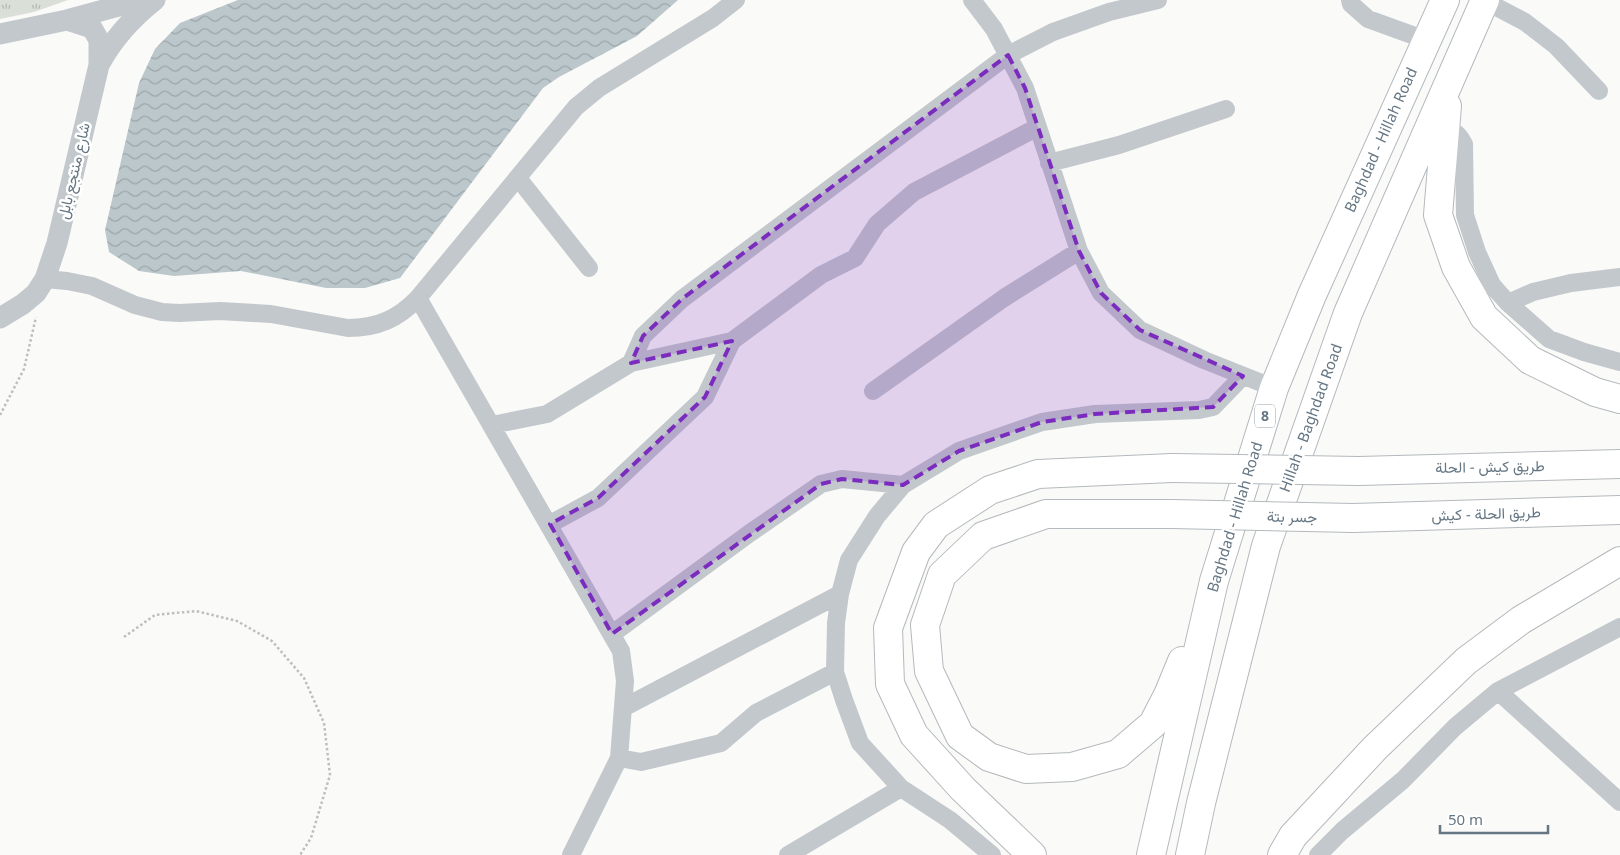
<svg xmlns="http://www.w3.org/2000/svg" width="1620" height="855" viewBox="0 0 1620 855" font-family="'Noto Sans',Vazirmatn,sans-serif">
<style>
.grass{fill:url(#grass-tufts)}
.water{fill:url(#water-waves)}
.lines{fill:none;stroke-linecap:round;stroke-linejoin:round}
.trunk-casing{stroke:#b4b9bd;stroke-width:30}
.path{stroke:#bbbfc2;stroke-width:2.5;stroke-dasharray:2.5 2.5;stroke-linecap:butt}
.minor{stroke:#c3c8cc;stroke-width:18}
.tertiary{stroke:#c3c8cc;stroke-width:21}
.trunk{stroke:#fff;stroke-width:28}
.trunk-bridge-casing{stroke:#b4b9bd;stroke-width:30;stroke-linecap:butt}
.trunk-bridge{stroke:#fff;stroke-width:28}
.marked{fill:#7b2cbf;fill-opacity:0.2;stroke:#7b2cbf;stroke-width:4;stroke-dasharray:10 6;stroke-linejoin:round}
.labels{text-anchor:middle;stroke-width:5;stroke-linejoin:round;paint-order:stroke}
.shield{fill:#fff;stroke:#939fa8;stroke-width:1}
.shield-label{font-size:14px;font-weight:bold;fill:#657683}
.street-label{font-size:15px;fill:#657683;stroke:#fff}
</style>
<defs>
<pattern id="grass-tufts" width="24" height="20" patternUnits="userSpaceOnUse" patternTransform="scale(1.25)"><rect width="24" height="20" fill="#dadfd7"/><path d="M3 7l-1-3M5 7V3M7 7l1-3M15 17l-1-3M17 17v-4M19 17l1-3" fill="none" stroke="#b4b9b4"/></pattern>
<pattern id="water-waves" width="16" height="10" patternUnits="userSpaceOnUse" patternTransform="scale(1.25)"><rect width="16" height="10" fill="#bbc7cb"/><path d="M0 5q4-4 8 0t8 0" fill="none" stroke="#9ca6aa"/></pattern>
</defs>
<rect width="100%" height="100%" fill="#fafaf8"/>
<!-- grass -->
<path class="grass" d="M0 0H68L34 12 0 19Z"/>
<!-- water -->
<path class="water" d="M238 0H678L637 36 559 77 543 88 400 278 365 288H326L241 271 174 276 139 271 109 252 105 230 139 83 155 49 180 23Z"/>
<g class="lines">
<!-- trunk casing -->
<g class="trunk-casing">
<path id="trunk" d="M1447 106 1438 215 1456 267 1484 317 1530 360 1595 392 1620 399
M1359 471 1620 464
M1172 514H1046L983 536 942 575 925 625 929 671 960 736 989 757 1026 769 1072 767 1118 754 1153 724 1168 695 1182 661
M1353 518 1620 510
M1032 855 963 789 914 735 890 684 888 628 916 552 936 525 990 490 1038 474 1172 468
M1151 855 1214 581 1274 388 1312 295 1445 0
M1190 855 1201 803 1266 546 1348 313 1485 0
M1282 855 1293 836 1375 748 1466 661 1521 620 1620 561"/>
</g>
<!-- path -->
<path class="path" d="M0 415 24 369 36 317
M124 637 155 615 196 611 237 621 272 641 304 678 324 723 330 775 311 838 300 855"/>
<!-- minor -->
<path class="minor" d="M972 0 994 29 1025 88 1079 251 1101 293 1140 330 1204 360 1274 388
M1350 0 1351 4 1368 19 1426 40
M1485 1 1525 22 1556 46 1599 91
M1444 130C1455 130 1459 135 1464 144L1465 215 1477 252 1492 285 1508 303 1549 339 1584 352 1620 362
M1049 163 1119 145 1226 109
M518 178 589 268
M45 279 67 281 92 286 135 305 162 312 179 313 220 311 271 314 348 328C377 328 398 319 418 298L576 107 599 88 713 18 736 0
M418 298 621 651 625 681 619 758 571 855
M1508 303 1533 292 1571 283 1620 277
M631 363 643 336 682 299 1008 55 1053 32 1109 12 1158 0
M873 391 1004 298 1079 251
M492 425 547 414 631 363 732 341 821 275 855 258 877 224 914 192 1038 127
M550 524 598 498 705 397 732 341
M612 634 750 533 821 484 842 479 903 485
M1498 691 1620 802
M623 708 840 594
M619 758 641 762 721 743 756 713 835 672
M788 855 901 788
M992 855 950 820 901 788 860 743 844 700 835 672 836 623 840 594 849 560 877 516 903 485 959 451 1042 422 1095 414 1199 410 1213 407 1243 376
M1318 855 1342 831 1403 780 1455 727 1498 691 1620 627"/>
<!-- tertiary -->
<path class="tertiary" d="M0 34 67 20 140 0
M99 65C113 39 132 18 155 0
M0 318 23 304 36 293 45 279 57 243 99 65V40L92 28 67 20"/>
<!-- trunk -->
<use href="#trunk" class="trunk"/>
<!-- trunk-bridge casing -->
<g class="trunk-bridge-casing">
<path id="trunk-bridge" d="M1172 468 1359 471
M1172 514 1353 518"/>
</g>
<!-- trunk-bridge -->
<use href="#trunk-bridge" class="trunk-bridge"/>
</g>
<!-- marked area -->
<path class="marked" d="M1008 55 1025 88 1079 251 1101 293 1140 330 1243 376 1213 407 1095 414 1042 422 959 451 903 485 842 479 821 484 612 634 550 524 598 498 705 397 732 341 631 363 643 336 682 299Z"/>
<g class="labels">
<!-- shield labels -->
<rect class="shield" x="1255" y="404.5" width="20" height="23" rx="4"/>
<g class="shield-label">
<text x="1265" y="421">8</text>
</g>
<!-- street labels -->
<g class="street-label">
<text transform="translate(1381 140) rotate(-66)" y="5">Baghdad - Hillah Road</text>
<text transform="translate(74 171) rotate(-77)" y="5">شارع منتجع بابل</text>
<text transform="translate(1311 418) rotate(-70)" y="5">Hillah - Baghdad Road</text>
<text transform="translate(1490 467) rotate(-1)" y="5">طريق كيش - الحلة</text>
<text transform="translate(1486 514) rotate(-2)" y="5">طريق الحلة - كيش</text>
<text transform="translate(1235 517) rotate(-73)" y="5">Baghdad - Hillah Road</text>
<text transform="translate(1292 517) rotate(1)" y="5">جسر بتة</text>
</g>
</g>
<!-- scale -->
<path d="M1440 825v8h108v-8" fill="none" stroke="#657683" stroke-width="2.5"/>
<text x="1448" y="825" font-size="15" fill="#657683" stroke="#ffffff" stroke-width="4" paint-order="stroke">50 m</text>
</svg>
